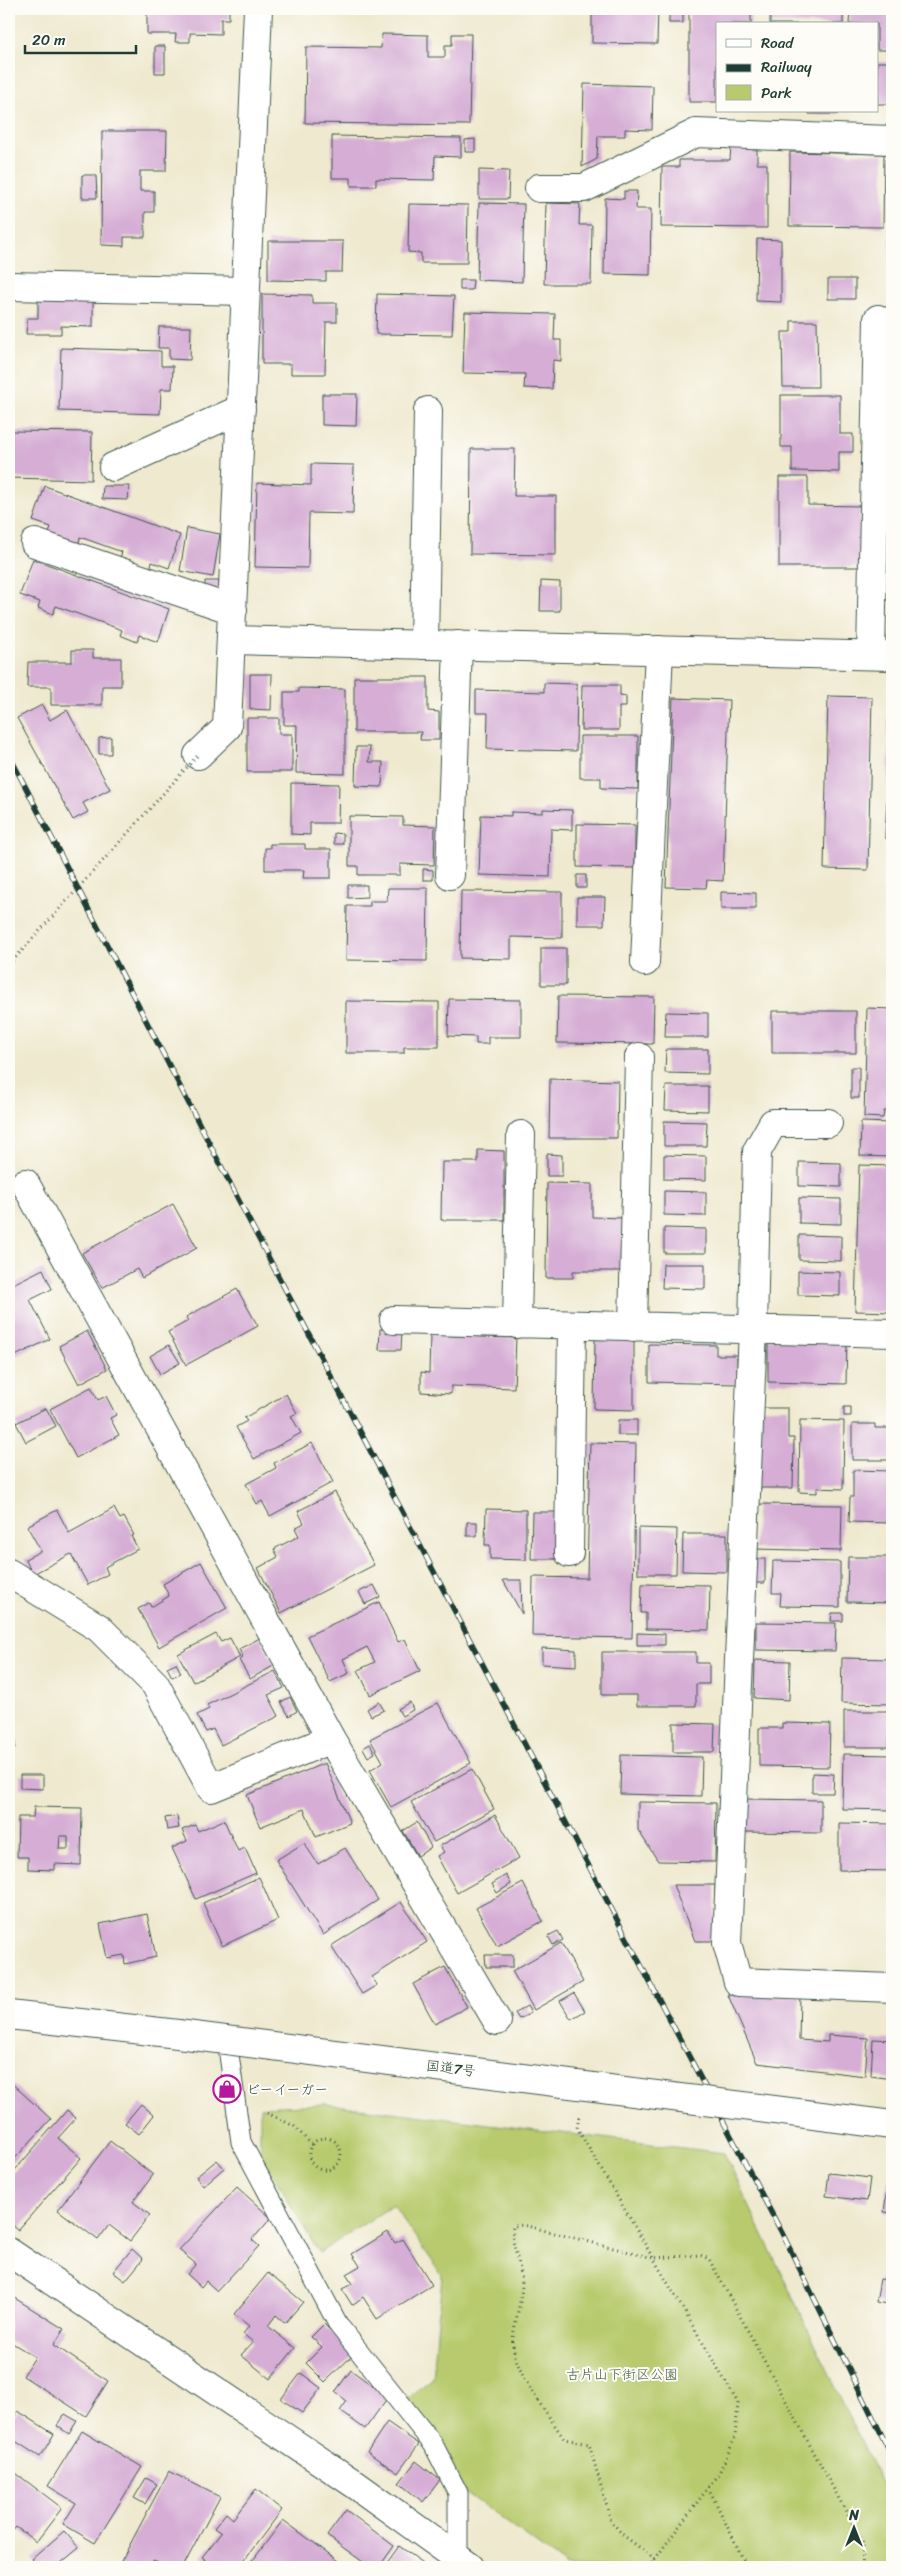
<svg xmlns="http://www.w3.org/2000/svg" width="901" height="2576" viewBox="0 0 901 2576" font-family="Sriracha,'Klee One',sans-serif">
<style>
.green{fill:#b8ca6d;stroke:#6c8450}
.building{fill:#d5add5;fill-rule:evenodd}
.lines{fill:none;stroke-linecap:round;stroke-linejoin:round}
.lane-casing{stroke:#3e574b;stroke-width:21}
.street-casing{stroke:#3e574b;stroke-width:30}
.secondary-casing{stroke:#3e574b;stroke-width:30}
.highway-casing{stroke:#3e574b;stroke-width:30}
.path{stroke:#3e574b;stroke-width:3;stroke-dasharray:1 4;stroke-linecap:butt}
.lane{stroke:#fff;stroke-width:19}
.street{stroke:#fff;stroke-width:28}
.secondary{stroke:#fff;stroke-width:28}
.highway{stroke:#fff;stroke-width:28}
.rail-casing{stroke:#1f3d34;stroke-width:5.5}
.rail{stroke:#fdfcf7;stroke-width:4;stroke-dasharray:11;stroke-linecap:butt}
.highway-bridge-casing{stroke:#3e574b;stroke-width:30;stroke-linecap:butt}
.path-bridge{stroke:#3e574b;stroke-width:3;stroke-dasharray:1 4;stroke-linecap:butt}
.highway-bridge{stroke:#fff;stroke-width:28}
.labels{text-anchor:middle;stroke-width:4;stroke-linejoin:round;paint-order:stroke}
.street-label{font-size:14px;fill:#1f3d34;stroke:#fdfcf7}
.poi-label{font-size:14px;fill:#1f3d34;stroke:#fdfcf7;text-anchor:start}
.park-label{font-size:14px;fill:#456042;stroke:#fdfcf7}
</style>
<rect width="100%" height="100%" fill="#fdfcf7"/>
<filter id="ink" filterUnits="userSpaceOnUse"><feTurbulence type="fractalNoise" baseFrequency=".02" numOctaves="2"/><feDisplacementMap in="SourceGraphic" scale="10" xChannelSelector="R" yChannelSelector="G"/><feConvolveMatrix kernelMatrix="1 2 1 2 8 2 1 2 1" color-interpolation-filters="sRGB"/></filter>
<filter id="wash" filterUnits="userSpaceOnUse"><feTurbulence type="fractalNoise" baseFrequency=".0096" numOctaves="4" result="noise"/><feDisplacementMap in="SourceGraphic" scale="20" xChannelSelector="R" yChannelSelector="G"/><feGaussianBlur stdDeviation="1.12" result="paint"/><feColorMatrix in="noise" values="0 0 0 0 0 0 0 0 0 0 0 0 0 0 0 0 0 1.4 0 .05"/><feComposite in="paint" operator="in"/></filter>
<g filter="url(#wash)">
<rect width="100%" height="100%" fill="#efe9cf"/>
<!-- green -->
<path class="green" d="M326 2104 724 2153 892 2506V2567H564L565 2565 468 2494 406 2399 433 2378 442 2275 393 2205 319 2253 260 2153V2107Z"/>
<g id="blocks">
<!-- building -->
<path class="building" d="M147 9H229V19H221V34L190 33V42H175L176 34H147Z
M592 9H658L657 44 592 43Z
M669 9H683V23H669Z
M689 9H751V24H717V102H689Z
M770 9H843V24H770Z
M850 9H892V31H889V50H877V24H849Z
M382 34 428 35V57H445V45H452V34H471L469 125 305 123 306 47 381 48Z
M155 46H165V73H155Z
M877 62H892V104H877Z
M584 84 653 86 652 130 625 129V136H598L597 159 582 167Z
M809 111H838V114H809Z
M102 131H167L166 171H140V191H154V212H145V237H124V246L101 245Z
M332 136 461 138V157L435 156 434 180 376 179V186H351V178H332Z
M475 139V152H465V140Z
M731 145H757V164H767V228L661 227 662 167H679V160H730Z
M790 152 884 154 883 227 789 226Z
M479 170 509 171 508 199H479Z
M82 175H96L97 198H82Z
M624 191H637L636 209H651L650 275 604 274 605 198 624 199Z
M479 203 524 204 522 282 477 280Z
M546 203 580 204 579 225H592L591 284H544Z
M409 204 468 205 467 263H421V253L408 252Z
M890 234H892V284H889Z
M757 239 781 240V302L756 301Z
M268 241H343L342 272H326V281L268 280Z
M828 279H855V299H828Z
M460 280H473L472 290H460Z
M38 293 93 295V327L61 326V334H26L27 318H38Z
M262 294 312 295V303H337V322H326L325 374H291V364H262Z
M377 294 454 296 452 335 376 334Z
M465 312 555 314 554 340H561V361L553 360 552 389 524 388 525 374 463 373Z
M791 321H817L818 387H783L782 332H791Z
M159 327H191L190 360 169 359V348H158Z
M61 348 161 351V366H173L172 389H161L160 414 59 411Z
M322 394H357L356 426 322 425Z
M781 395H840V434H853V452H839V472L792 471V447H781Z
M9 431 92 432 91 480 9 478Z
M471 449H515L514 496H556V555L470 554Z
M311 464 354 465 353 514 309 513 308 568 255 567 257 483 311 485Z
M779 477H808V505L860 506V567H779Z
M45 486 180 535 169 568 152 562 150 569 120 558 122 552 80 537 79 543 49 533 51 527 33 521Z
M103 486H129L128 500 102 499Z
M187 528 220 534 213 577 180 571Z
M33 559 169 609 158 642 139 635 137 642 120 635 122 630 56 606 53 614 38 608 40 602 20 595Z
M205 581H219L218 594H205Z
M541 581 560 582V611H540Z
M72 650H93V658H121V686H102V705H51V687H27L28 662H72Z
M250 674H272L271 710 250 709Z
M354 677H428V711L439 712V740H420L421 732H354Z
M544 683 577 684 576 751 487 749 488 713H476V690L544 692Z
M582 685H620V695L626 696V707H619V730H581Z
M299 688 345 689V774L296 773 297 725H284V692H299Z
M828 696 872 697 868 870 824 869Z
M889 697H892V735H888Z
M673 698 729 700 723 881 707 880 706 888 666 887Z
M42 705 50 720 67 710 110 789 83 803 88 812 73 820 17 718Z
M247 718H279V734H292V772H247Z
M580 736H638V789L601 788V778H580Z
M111 737V754H99V738Z
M356 747H370L369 762H383L382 787 355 786Z
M889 749H892V788H888Z
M291 783 339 784 338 823H310V835L291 834Z
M887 799H892V838H885Z
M543 809 572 810V830L551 829 550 877 479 875 481 815 511 816V812L543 813Z
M349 816 403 817V825L435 826 434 865 400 864V875H358V866H349Z
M577 824 635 825V868L577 867Z
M334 833 343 834V844H334Z
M270 844H305V849H331V878H303L304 870H265V848H270Z
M423 869 433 870V880H423Z
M577 875H586V888H577Z
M348 885H367V897L348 898Z
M388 888H428L427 961 346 960 347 906H370V901H387Z
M461 891 562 892V938L511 937V959L460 958Z
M721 892 756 893V909H721Z
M577 897H605L604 925H577Z
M541 948H566V985H541Z
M558 996 654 997 653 1044 557 1043Z
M449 999 521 1000V1037H488V1044H476V1037L448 1036Z
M346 1001 439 1002V1047H404V1053H346Z
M867 1008 892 1009V1111H884L883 1118 864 1117Z
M772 1011H856V1053H772Z
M666 1012 708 1013V1037H665Z
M666 1049H708V1074L665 1073Z
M851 1067H859V1098H851Z
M550 1079 618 1081 617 1138H549Z
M666 1086H708V1111L665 1110Z
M664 1121 707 1122 706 1146H664Z
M861 1122 892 1123V1157L860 1156Z
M478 1150 504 1151V1220H441L442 1162H478Z
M547 1154 562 1155V1176H547Z
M664 1155 706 1156V1180L664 1179Z
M799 1162 841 1163V1187L799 1186Z
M859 1165 892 1166V1312L855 1311Z
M547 1183 592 1184V1217L623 1218 622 1271H573V1278H546Z
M664 1191 706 1192V1216L664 1215Z
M799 1198 841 1199V1224L799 1223Z
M173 1204 197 1248 142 1278 137 1269 102 1288 82 1253Z
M664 1228 706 1229V1253H664Z
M799 1235 841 1236V1261L799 1260Z
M663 1264H705V1289L662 1288Z
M43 1269 52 1289 30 1300 50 1339 9 1359V1286Z
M798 1271 840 1272V1296L798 1295Z
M237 1289 258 1326 186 1365 168 1332 188 1321 186 1317Z
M380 1329 402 1330 401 1350H379Z
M87 1331 107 1369 79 1384 59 1346Z
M430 1335 516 1338 514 1388 451 1386V1394L421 1392V1372L429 1373Z
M595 1339H634V1410L594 1409Z
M768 1339 847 1340 846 1384 768 1382Z
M649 1344 716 1345V1355H737V1384L649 1382Z
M169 1345 180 1363 160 1374 150 1356Z
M91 1387 98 1400 106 1396 116 1415 110 1418 119 1435 76 1458 50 1409Z
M286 1394 297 1413 291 1416 301 1433 254 1459 236 1427 247 1421 244 1418Z
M844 1407H851V1416H844Z
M46 1408 56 1426 26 1442 16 1423Z
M756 1408H788V1438H794L793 1488H755Z
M618 1420H637V1435H618Z
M800 1420 844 1421 843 1489 817 1488V1493L799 1492Z
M852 1424H875V1428H892V1460H852Z
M312 1443 333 1482 270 1516 262 1501 257 1504 246 1484 276 1468 274 1463Z
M590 1443 636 1444 632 1638 532 1636 533 1577 587 1578Z
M853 1470 892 1471V1523L849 1522 850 1497H853Z
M335 1492 374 1565 281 1613 258 1568 278 1557 274 1549 299 1536 295 1528 304 1523 298 1511Z
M756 1504 842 1505 841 1551 755 1549Z
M114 1508 120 1519 124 1517 134 1535 131 1536 138 1549 105 1567 108 1574 88 1585 71 1554 33 1574 25 1559 41 1551 27 1526 57 1510 69 1533Z
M486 1509 526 1510V1560L490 1559V1545H485Z
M532 1512H561L560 1559H531Z
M467 1522H477V1536H467Z
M638 1528 677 1529 676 1574H638Z
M683 1534H727V1572L682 1571Z
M848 1557H892V1603L847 1602Z
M752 1559H765V1583H752Z
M773 1561 840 1562V1607L780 1606 781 1593H772Z
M201 1562 227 1608 159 1647 138 1609 149 1603 151 1607 169 1596 163 1584Z
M503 1580H521L522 1614Z
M642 1584 710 1585 709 1630 646 1629V1613H641Z
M374 1585 380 1597 365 1604 359 1592Z
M379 1602 398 1642 405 1639 420 1671 370 1695 358 1670 375 1662 367 1647 343 1659 349 1673 330 1682 307 1636Z
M832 1613H843V1621H831Z
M756 1622 836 1623 835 1651 756 1650Z
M637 1633 665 1634V1645H637Z
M216 1634 221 1642 230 1638 240 1657 193 1682 178 1654Z
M260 1638 275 1665 250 1679 239 1660 243 1657 239 1649Z
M542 1648 576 1650V1666L542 1664Z
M602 1652H696V1663H709V1684H696V1706H637V1695H602Z
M842 1658 892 1659V1704L841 1703Z
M755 1660 790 1661 789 1700 754 1698Z
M176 1663 181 1673 172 1677 167 1667Z
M275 1671 284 1688 268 1695 279 1716 221 1745 213 1729 206 1732 197 1715 209 1709 207 1705Z
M290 1697 297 1711 289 1716 281 1702Z
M379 1702 384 1710 371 1716 367 1709Z
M410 1702 413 1710 402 1716 398 1709Z
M438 1703 471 1763 391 1807 370 1770 383 1762 370 1739Z
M844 1711H890L889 1747H844Z
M673 1723 715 1724 714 1752H673Z
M782 1723 830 1724 829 1767 759 1766V1728H782Z
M9 1732H15V1748H9Z
M370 1744 375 1753 368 1757 363 1748Z
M843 1754 892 1755V1810L842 1809Z
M621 1755 702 1757 701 1796 620 1794Z
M325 1763 350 1823 316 1837 304 1809 260 1827 247 1795Z
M472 1769 494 1809 434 1842 411 1802Z
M812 1773 834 1774 833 1793H812Z
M20 1775H43V1789L20 1788Z
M745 1799 821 1800V1833L745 1832Z
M638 1802 716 1803 715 1862 658 1861 638 1830Z
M34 1807 82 1808 81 1865 54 1864V1870L28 1869V1857H17L18 1817H33ZM60 1836H68V1849H59Z
M495 1815 519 1858 457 1893 437 1856 444 1852 440 1846Z
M177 1816 179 1828 167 1830 165 1818Z
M224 1820 238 1851 245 1848 256 1873 196 1899 172 1848 187 1841 182 1830 195 1825 198 1831Z
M417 1822 431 1847 418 1856 403 1831Z
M839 1823 892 1824V1871L839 1870Z
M304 1843 318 1864 345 1848 378 1900 323 1935 276 1860Z
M506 1875 511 1884 497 1893 492 1884Z
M259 1877 278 1920 222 1946 203 1903Z
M523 1883 543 1921 497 1946 476 1908Z
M673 1885H715V1941H695Z
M401 1902 427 1942 372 1977 377 1985 362 1994 331 1946Z
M147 1914 156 1957 125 1964 124 1955 107 1958 100 1924Z
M558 1931 563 1940 553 1945 548 1936Z
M561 1943 583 1982 534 2010 512 1971Z
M485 1955H513V1967H486Z
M445 1967 467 2007 435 2024 413 1984Z
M574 1993 585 2011 571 2019 560 2001Z
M728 1995H800L799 2040 828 2042V2035L868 2038 865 2076 757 2063Z
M527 2006 531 2013 519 2019 515 2013Z
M873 2039 892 2040V2079L871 2076Z
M9 2081 51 2119 9 2165Z
M141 2104 154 2115 139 2134 125 2123Z
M67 2110 76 2118 58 2138 81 2158 18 2230 9 2222V2177Z
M110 2141 153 2175 133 2202 150 2215 130 2241 109 2225 98 2240 58 2210Z
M217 2160 224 2168 203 2186 196 2177Z
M829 2173 870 2178 867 2201 826 2196Z
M888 2181H892V2213L884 2212Z
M237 2187 271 2218 252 2240 259 2246 217 2291 206 2281 201 2287 187 2274 196 2264 179 2250Z
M388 2232 395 2243 403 2239 432 2285 377 2319 363 2297 352 2305 342 2289 352 2284 346 2274 360 2266 352 2254Z
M132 2249 143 2259 125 2281 113 2272Z
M268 2273 303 2302 285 2323 276 2315 268 2326 295 2348 270 2379 241 2355 253 2342 243 2334 249 2326 234 2314Z
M880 2279 892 2281V2305L876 2302Z
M13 2297 64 2329 54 2345 108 2381 86 2416 23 2376 35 2357 9 2341V2304Z
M324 2324 354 2354 325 2382 306 2363 322 2347 311 2337Z
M351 2370 388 2397 365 2429 340 2411 347 2401 335 2392Z
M301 2373 321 2388 302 2413 281 2399Z
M18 2411 54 2434 40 2457 9 2437V2425Z
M65 2414 77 2421 69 2434 57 2426Z
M387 2422 419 2444 398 2473 367 2452Z
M82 2431 142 2467 95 2543 63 2524 76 2503 48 2486Z
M416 2461 440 2480 423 2502 399 2483Z
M9 2468 62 2508 36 2542 16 2527 10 2534 9 2533Z
M169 2471 220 2497 183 2567H166L153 2561 150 2567H118Z
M146 2478 157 2484 145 2504 134 2498Z
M256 2489 282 2510 239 2567H215L202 2557 221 2533 214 2528 226 2513 233 2519Z
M346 2510 394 2546 379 2567H370L327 2536Z
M283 2520 347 2567H248Z
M64 2531 79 2548 56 2567H39L32 2559Z
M399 2546 429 2567H384Z"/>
</g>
</g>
<g filter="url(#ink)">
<use href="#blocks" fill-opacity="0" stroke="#3e574b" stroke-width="1"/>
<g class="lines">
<!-- lane casing -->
<g class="lane-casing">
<path id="lane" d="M227 2040 241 2142 339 2326 433 2444 458 2493V2559"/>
</g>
<!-- street casing -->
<g class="street-casing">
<path id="street" d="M539 188H584L696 133 892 140
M9 286 246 291
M113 467 241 409
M35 543 233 610
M424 645 428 411
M871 655 878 319
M198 755 227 727 258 9
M450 875 458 645
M645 962 659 650
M828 1123H773L757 1151 753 1329 727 1943 738 1982 892 1988
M25 1183 331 1739 497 2021
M394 1320 892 1333
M517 1324 521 1135
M633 1327 639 1057
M569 1553 572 1326
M9 1573 99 1628 155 1684 211 1788 331 1739"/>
</g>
<!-- secondary casing -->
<g class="secondary-casing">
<path id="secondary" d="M232 640 892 656
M9 2252 356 2485 470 2567"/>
</g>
<!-- highway casing -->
<g class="highway-casing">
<path id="highway" d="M9 2015 178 2034"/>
</g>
<!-- path -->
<path class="path" d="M267 2113 294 2126 312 2145
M579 2117 577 2128 738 2403 735 2438 719 2473 649 2567
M309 2154a16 16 0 1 1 32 0a16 16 0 1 1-32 0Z
M708 2487 747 2567
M655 2559 623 2535 611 2521 589 2444 564 2439C548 2413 510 2369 513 2338 515 2319 522 2302 522 2282 521 2263 510 2245 513 2226L523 2225 653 2258 700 2255 709 2259 863 2543 862 2567"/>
<!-- lane -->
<use href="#lane" class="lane"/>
<!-- street -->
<use href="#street" class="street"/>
<!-- secondary -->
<use href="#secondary" class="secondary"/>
<!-- highway -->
<use href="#highway" class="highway"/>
<!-- rail casing -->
<g class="rail-casing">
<path id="rail" d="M9 755 253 1228 782 2233 892 2456"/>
</g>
<!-- rail -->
<use href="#rail" class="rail"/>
<!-- highway-bridge casing -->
<g class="highway-bridge-casing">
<path id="highway-bridge" d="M178 2034 892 2125"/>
</g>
<!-- path-bridge -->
<path class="path-bridge" d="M9 965 198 755"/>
<!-- highway-bridge -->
<use href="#highway-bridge" class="highway-bridge"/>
</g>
</g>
<!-- icons -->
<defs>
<g id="shop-ring" transform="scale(1.4375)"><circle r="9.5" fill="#fdfcf7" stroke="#b5179e" stroke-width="1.5"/><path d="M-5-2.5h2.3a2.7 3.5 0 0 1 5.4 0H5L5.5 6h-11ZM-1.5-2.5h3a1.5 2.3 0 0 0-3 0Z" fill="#b5179e"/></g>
</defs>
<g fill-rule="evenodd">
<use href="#shop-ring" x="227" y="2089"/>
</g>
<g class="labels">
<!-- street labels -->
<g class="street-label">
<text transform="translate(451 2068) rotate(7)" y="5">国道7号</text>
</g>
<!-- poi labels -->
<g class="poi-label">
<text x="246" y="2094">ビーイーガー</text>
</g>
<!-- park labels -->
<g class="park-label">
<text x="622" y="2379">古片山下街区公園</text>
</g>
</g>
<!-- margin -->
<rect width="901" height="2576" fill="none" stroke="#fdfcf7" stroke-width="30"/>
<!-- legend -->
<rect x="716" y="22" width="162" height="90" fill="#fdfcf7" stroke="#a4b0a9"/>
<rect x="726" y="39" width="25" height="8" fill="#ffffff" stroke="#a4b0a9"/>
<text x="761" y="48" font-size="15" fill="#1f3d34">Road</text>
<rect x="726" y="64" width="25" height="8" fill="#1f3d34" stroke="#a4b0a9"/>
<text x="761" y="72" font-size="15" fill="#1f3d34">Railway</text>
<rect x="726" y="85" width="25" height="15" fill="#b8ca6d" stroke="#a4b0a9"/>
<text x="761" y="98" font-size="15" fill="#1f3d34">Park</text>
<!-- north arrow -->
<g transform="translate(854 2528)" stroke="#fdfcf7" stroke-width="4" paint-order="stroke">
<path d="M0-4L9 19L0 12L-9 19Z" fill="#1f3d34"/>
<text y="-8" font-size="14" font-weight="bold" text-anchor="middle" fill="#1f3d34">N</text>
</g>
<!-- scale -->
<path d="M25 45v8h111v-8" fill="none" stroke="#1f3d34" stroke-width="2.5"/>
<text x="32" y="45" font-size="15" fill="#1f3d34" stroke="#fdfcf7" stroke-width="4" paint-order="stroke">20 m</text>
</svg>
